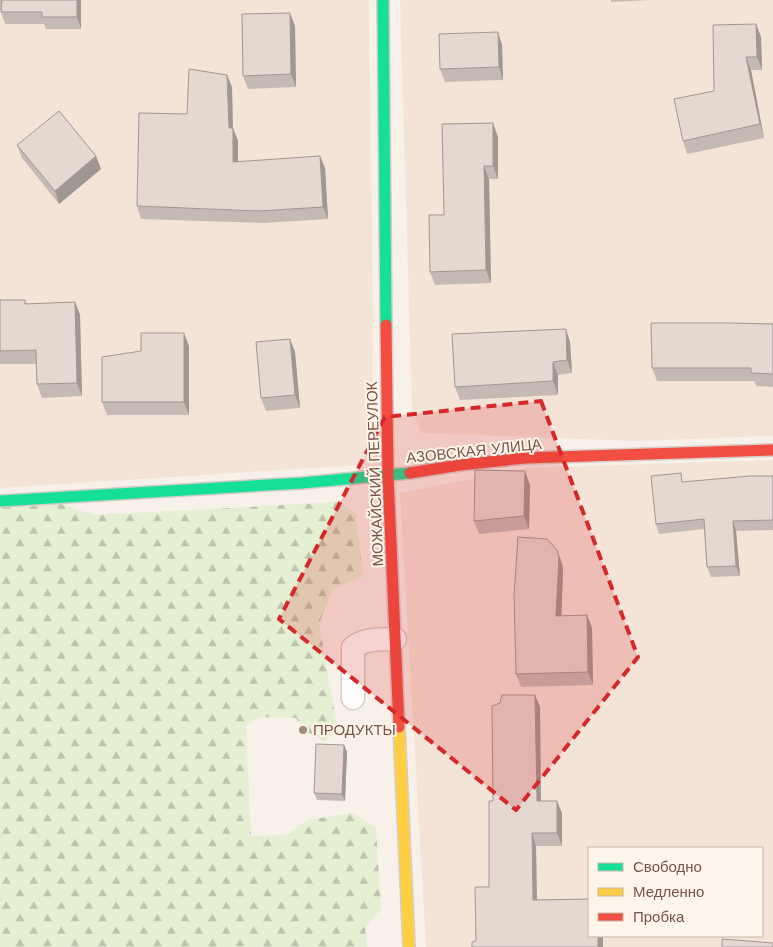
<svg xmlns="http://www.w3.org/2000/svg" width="773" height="947" viewBox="0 0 773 947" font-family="'Work Sans',sans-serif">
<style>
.residential{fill:#f4e4d7;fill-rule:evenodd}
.forest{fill:url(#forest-firs)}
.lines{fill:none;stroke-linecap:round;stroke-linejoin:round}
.lane-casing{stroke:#d6ccc6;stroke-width:25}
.fast-casing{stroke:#d8ccc6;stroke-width:14}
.slow-casing{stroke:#d8ccc6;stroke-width:14}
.jam-casing{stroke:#d8ccc6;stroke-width:14}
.lane{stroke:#fefdfc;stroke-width:22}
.fast{stroke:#16e098;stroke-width:11}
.slow{stroke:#ffcf43;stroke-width:11}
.jam{stroke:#f24e42;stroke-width:11}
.wall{fill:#c5bab3}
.shaded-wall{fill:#a09792}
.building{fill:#e5d8d0;stroke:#a09792}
.marked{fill:#d62828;fill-opacity:0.2;stroke:#d62828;stroke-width:4;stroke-dasharray:10 6;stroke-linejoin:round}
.poi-dot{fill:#a58b7f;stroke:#fff5eb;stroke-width:2}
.labels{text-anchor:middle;stroke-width:4;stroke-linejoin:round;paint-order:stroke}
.street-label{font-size:15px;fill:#795446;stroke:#fff5eb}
.poi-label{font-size:15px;fill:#795446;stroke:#fff5eb;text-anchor:start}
</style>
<defs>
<pattern id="forest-firs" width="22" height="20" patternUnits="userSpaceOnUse" patternTransform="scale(1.25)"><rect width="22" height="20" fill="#e5efd2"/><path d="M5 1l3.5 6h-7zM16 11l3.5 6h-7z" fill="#bec4ac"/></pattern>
</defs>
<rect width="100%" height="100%" fill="#f8f1e9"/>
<!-- residential -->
<path class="residential" d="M0 0H369L373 317 372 432 361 465 0 488Z
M400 0H773V436L635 441 421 433 412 409Z
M773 460V947H426L400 493 526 468ZM589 848H762V936H589Z"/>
<!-- forest -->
<path class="forest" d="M55 502 95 515 338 502 356 514 363 576 333 589 319 624 337 725 325 741 303 730 296 718 260 717 246 726 251 836 286 835 308 820 353 813 376 828 381 909 365 928 367 947H0V504Z"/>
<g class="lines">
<!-- lane casing -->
<g class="lane-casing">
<path id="lane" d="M353 698V648C364 638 381 640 395 639"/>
</g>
<!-- fast casing -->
<g class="fast-casing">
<path id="fast" d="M383 0 386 325
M0 501 302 483 410 473"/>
</g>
<!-- slow casing -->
<g class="slow-casing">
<path id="slow" d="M399 727 409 947"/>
</g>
<!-- jam casing -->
<g class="jam-casing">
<path id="jam" d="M386 325 388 476 399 727
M410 473 460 465 525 458 773 450"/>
</g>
<!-- lane -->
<use href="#lane" class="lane"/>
<!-- fast -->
<use href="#fast" class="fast"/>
<!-- slow -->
<use href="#slow" class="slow"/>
<!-- jam -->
<use href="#jam" class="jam"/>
</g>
<!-- wall -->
<path class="wall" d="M0 0H81V29H46L44 24H5L1 12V10H0Z
M611 0H650L611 2Z
M756 24 761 37 762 70H751L764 138 687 154 683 141Z
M295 26 296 87 248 89 243 76Z
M502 45 503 80 445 82 440 69Z
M232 87 233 128 238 141V162L320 156 325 168 328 219 263 223 141 219 137 206 187 114Z
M498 137V179H489L491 283 435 285 430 272 444 215Z
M17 145 96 156 101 169 59 204 22 158Z
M0 300H25L27 304 75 302 80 315 82 396 42 398 37 384 36 364H0Z
M773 324V387L756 386 754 381H657L652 368Z
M290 339 295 352 300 408 266 411 261 398Z
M570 342 572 373 558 375V395L460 400 455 387Z
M189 346V415H107L102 402Z
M773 476V530L736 531 740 576 711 577 707 567 704 529 659 534 656 524 684 482Z
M530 485 529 529 479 534 474 521Z
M562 563 563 570 561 616 587 615 592 628 593 685 521 687 516 674Z
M535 695 540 707 541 801 562 813V846H536L537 899 589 936H603V947L476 941 489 887 493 801Z
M344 745 347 752 345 801 317 800 314 793Z"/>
<!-- shaded-wall -->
<path class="shaded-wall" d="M77 0H81V29L77 17Z
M290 13 295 26 296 87 291 74Z
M756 24 761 37 762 70 757 57Z
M498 32 502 45 503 80 499 67Z
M746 57 751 70 764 138 760 124Z
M227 75 232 87 233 141 229 128Z
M493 123 498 137V179L493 166Z
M233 128 238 141V175L233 162Z
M96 156 101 169 59 204 55 191Z
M320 156 325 168 328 219 323 207Z
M484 166 489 179 491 283 486 270Z
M75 302 80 315 82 396 77 383Z
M566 329 570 342 572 373 567 360Z
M184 333 189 346V415L184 402Z
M290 339 295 352 300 408 295 395Z
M553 362 558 375V395L553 381Z
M525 471 530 485 529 529 524 516Z
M733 521 736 531 740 576 736 566Z
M557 550 562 563 563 570 561 629 556 616Z
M587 615 592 628 593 685 588 672Z
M535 695 540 707 541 813 537 801Z
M344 745 347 752 345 801 342 794Z
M557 801 562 813V846L557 833Z
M532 833 536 846 537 912 533 900Z
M598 936H603V947H598Z"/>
<!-- building -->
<path class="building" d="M2 0H77V17H42V12H1Z
M290 13 291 74 243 76 242 14Z
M756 24 757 57H746L760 124 683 141 674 99 714 91 713 25Z
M498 32 499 67 440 69 439 34Z
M189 69 227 75 229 128H233V162L320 156 323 207 258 211 137 206 139 113 187 114Z
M59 111 96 156 55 191 17 145Z
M493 123V166H484L486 270 430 272 429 215H444L442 124Z
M0 300H25V304L75 302 77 383 37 384 36 350 0 351Z
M651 323H731L773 324V374L751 373V368H652Z
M566 329 567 360 553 362V381L455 387 452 334Z
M141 333H184V402H102V357L141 351Z
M290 339 295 395 261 398 256 342Z
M475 470 525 471 524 516 474 521Z
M681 473 682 482 750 476H773V520L733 521 736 566 707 567 704 519 656 524 651 476Z
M518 537 547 539 557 550 559 557 556 616 587 615 588 672 516 674 514 596Z
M502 695H535L537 801H557V833H532L533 900 589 899V936H598V947H472V942L476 941 475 887H489V801H493L492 706 500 703Z
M316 744 344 745 342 794 314 793Z
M722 939 773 943V947H722Z"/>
<!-- marked area -->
<path class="marked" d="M541 401 638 657 516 810 279 619 385 417Z"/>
<!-- markers -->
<circle class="poi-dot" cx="303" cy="730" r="5"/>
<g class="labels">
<!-- street labels -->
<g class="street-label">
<text transform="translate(474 451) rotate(-6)" y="5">АЗОВСКАЯ УЛИЦА</text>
<text transform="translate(375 474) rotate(-92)" y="5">МОЖАЙСКИЙ ПЕРЕУЛОК</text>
</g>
<!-- poi labels -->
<g class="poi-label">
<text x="313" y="735">ПРОДУКТЫ</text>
</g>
</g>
<!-- legend -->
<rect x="588" y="847" width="175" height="90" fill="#fff5eb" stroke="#c9b5a9"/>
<rect x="598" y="863" width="25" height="8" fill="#16e098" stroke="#c9b5a9"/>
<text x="633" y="872" font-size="15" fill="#795446">Свободно</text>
<rect x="598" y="888" width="25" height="8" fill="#ffcf43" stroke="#c9b5a9"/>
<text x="633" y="897" font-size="15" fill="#795446">Медленно</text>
<rect x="598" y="913" width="25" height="8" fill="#f24e42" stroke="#c9b5a9"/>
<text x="633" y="922" font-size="15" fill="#795446">Пробка</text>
</svg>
